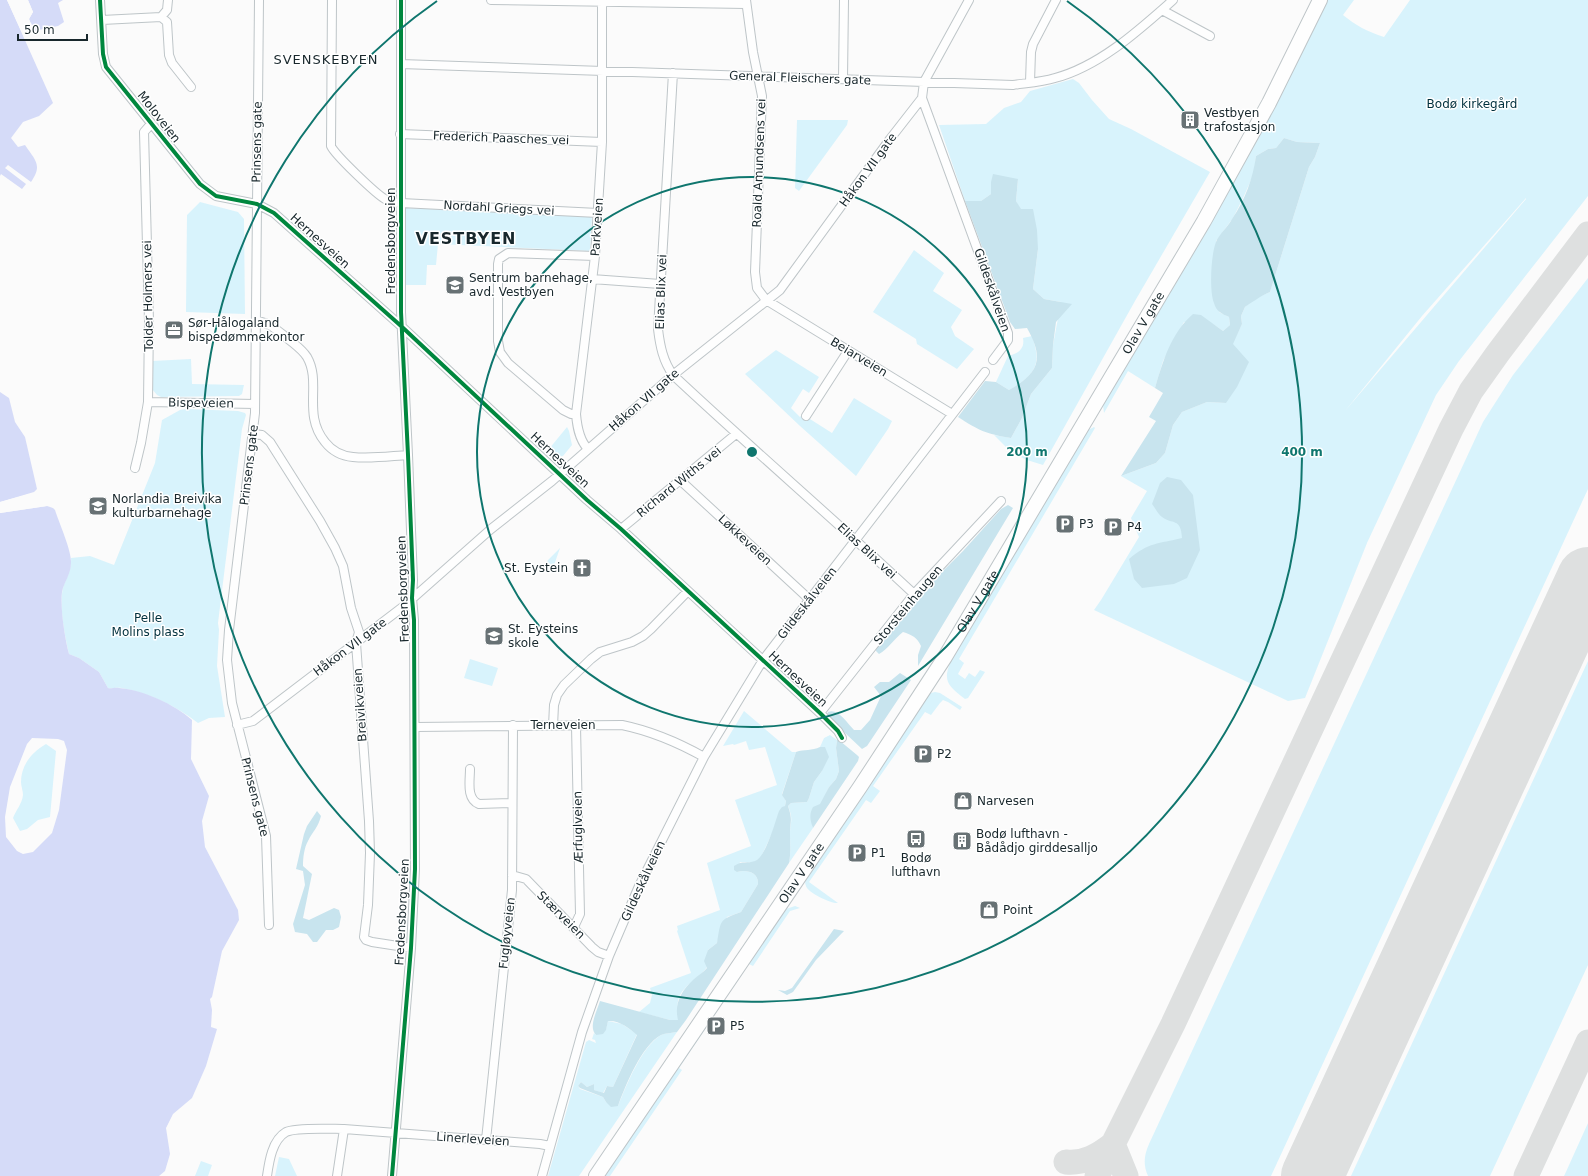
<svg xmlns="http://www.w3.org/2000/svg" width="1588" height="1176" viewBox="0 0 1588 1176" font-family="'DejaVu Sans',sans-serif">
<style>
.green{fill:#d8f3fc;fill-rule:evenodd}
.forest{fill:#c8e4ee}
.water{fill:#d5dbf8;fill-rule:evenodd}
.pier{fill:#fbfbfb}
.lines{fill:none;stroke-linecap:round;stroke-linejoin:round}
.taxiway{stroke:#dee0e0;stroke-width:25}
.runway{stroke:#dee0e0;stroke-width:62}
.street-casing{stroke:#bec5c8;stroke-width:10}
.highway-casing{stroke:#bec5c8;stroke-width:16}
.street{stroke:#fefefe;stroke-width:8}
.highway{stroke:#fefefe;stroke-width:14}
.cycleway-casing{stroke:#fff;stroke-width:6}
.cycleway{stroke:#00873e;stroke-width:4}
.ring{fill:none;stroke:#0f766e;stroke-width:2}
.labels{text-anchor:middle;stroke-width:3;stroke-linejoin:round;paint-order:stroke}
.street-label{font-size:12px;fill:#18272c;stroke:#fff}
.park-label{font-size:12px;fill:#00303d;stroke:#fff}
.poi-label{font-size:12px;fill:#18272c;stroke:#fff;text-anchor:start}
.neighbourhood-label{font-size:13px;letter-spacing:1px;fill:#18272c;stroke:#fff}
.district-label{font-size:16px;font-weight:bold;letter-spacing:1px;fill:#18272c;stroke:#fff}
.centre{fill:#0f766e;stroke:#fff;stroke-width:2}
.ring-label{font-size:12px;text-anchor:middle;font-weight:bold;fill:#0f766e;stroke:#fff;stroke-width:3;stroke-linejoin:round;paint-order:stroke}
</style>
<rect width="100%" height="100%" fill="#fbfbfb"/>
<!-- green -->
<path class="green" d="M1326 0H1354L1343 15C1355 25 1368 32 1384 37L1410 0H1588V196L1459 361 1436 395 1367 543 1305 698 1288 701 1094 610 1101 600 1139 537 1131 518 1147 491 1121 476 1156 463 1165 453 1173 425 1182 412 1207 402 1226 403 1232 344 1242 324 1241 316 1245 307 1256 298 1270 292 1309 167 1315 157 1320 143 1297 142 1284 138 1276 148 1268 149 1256 156 1254 173 1244 196 1233 218 1216 241 1219 312 1229 317 1230 325 1223 331 1213 324 1184 322 1163 361 1155 388 1128 371 1104 413 1103 405ZM1526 198V199L1345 411 1422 316Z
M1073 79 1079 83 1092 100 1109 119 1131 129 1210 172 1135 301 1043 465 1027 460 1012 453 994 435 1011 438 1022 418 1031 394 1052 368 1053 345 1061 302 1044 299 1033 289 1038 249 1016 201 1018 179 991 182V194L981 201H965L939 125 986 124 1004 108 1021 102 1030 91Z
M797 120H848L847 125 799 191 795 188Z
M200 202 238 212 244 219 245 314 186 312 187 215Z
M405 208 592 216 590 251 438 244 436 265H427L426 285H404Z
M914 250 944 273 933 291 962 310 951 327 955 336 974 349 957 369 917 344 916 339 873 312Z
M1588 278V489L1271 1176H1148C1143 1165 1144 1155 1149 1144L1483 422 1513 375Z
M1032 336C1034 341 1035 346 1036 351 1040 371 1025 381 1009 390L996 382 1008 356C1018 354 1025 349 1023 338Z
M776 350 819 377 809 393 803 389 791 408 800 417 802 414 832 433 854 398 892 421 888 429 856 476 800 426 745 374Z
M191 359 192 384 244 385 242 394 239 396 161 397 157 395 152 389V361Z
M186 409 238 411 245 413 246 415 242 429 218 623 219 630 217 666 225 717 209 718 198 723C176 706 149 693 122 688 117 687 112 689 108 688L99 672 79 658 69 654C65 637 60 611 62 594 63 580 72 574 71 558L90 556 114 565 155 463 162 420 180 410Z
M567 427 569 431 572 445 563 456 557 457 549 449Z
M1094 427 1095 428 959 659 964 663 958 674 965 679 969 673 975 677 980 670 985 672 968 698 965 699C947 685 942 681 952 658L1088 430Z
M560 548 552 571 547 573 545 570 544 567 548 560Z
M470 659 498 668 492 686 464 678Z
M1588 661V965L1490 1176H1351Z
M935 692 940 693 962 707 960 710 948 702 943 700 940 703 931 715 925 712 873 786 880 791 871 803 866 800 809 882 838 903C832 904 811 894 807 888 805 885 805 882 805 878L926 696 931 693Z
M744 711 792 752H796L782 794 786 801 785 806 760 859 754 862H740L737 872C746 869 759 872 758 884L741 912 727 917 719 936 717 943 708 950 706 964 707 967C699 979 681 986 678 1001 677 1007 678 1014 678 1020H670L639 1012 650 1003 652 995 650 988 691 973 677 931 678 930 677 926 720 910 707 863 751 846 735 800 777 785 765 747 749 750 746 741 734 745 733 744 723 746Z
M830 735 837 740 836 748 839 771 836 779 829 787 812 824 813 828 789 863C791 853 790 844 790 834 790 821 794 821 788 806L791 803 807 802 809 798 814 782 822 771 825 747H820L824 738Z
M46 744 56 751 50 817 38 820 27 829 20 831 13 818C16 810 22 804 23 795 23 791 21 786 21 782 21 765 32 752 46 744Z
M795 906 800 908 790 911 753 966 749 964 679 1068 682 1070 610 1176H600L780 917 786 909Z
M608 1021 622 1024 637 1034 613 1087 607 1086 603 1093 594 1090V1084L587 1087 581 1082 578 1086 580 1089 603 1097 606 1102 618 1106C626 1086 642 1046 661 1035 666 1033 672 1033 677 1032L579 1176H548L586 1042 589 1040 596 1043 595 1040 592 1039 594 1033 596 1035 606 1029Z
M1588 1123V1176H1564L1565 1174Z
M279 1157 289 1159 297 1176H275Z
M201 1161 212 1165 208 1176H195Z"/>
<!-- forest -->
<path class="forest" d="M1284 138 1297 142 1320 143 1315 157 1309 167 1270 292C1259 297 1254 301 1245 307L1241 316 1242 324 1233 344 1249 362 1237 387 1226 403 1207 402 1182 412 1173 425 1165 453 1156 463 1121 476 1156 421 1149 417 1163 393 1155 388C1163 361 1171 333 1193 314L1201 315 1223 331 1230 325 1229 317C1222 314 1216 311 1214 303 1209 291 1211 254 1216 242 1219 234 1228 227 1232 219 1245 200 1253 178 1256 156L1268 149 1276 148Z
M993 174 1018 179 1016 201 1021 209H1033L1037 230 1038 249 1033 289 1044 299 1072 304 1056 322 1053 345 1052 368 1031 394 1022 418 1011 438C986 434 978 430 958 417L985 381 996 382 1009 390C1040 373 1044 358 1027 328L1015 329 1010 322 965 201H981L991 194V182Z
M1167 477 1181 480 1193 495 1200 550 1187 578 1174 584 1142 588 1134 579 1129 559C1149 542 1158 544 1182 538 1181 517 1172 525 1162 517 1158 514 1155 508 1152 504L1160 483Z
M1008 505 1013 508 918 666V655L921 646C917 637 912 635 903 632 894 639 888 649 879 654L876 651V648L922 592 963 551 1001 509Z
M900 673 911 680 867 746 862 749 827 716 828 712C838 708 847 723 854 730H861L870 720 881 696 874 687 880 682H889Z
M837 740 840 741 857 755 859 757 858 761 813 828C810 820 809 814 813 807L820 804 829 787 836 779 839 771 836 748Z
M820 747H825L829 757 822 771 814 782 809 798 807 802 791 803 788 806C793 821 790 821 790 834 790 844 791 853 789 863L686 1020 677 1032C672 1033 666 1033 661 1035 642 1045 625 1086 618 1106L611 1107 606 1102 603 1097 580 1088 578 1086 581 1082 587 1087 594 1084V1090L604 1093 607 1086 613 1087 637 1035C629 1028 619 1020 608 1021L606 1030 603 1034 596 1035C588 1027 597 1011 600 1001L670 1020H678C674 1004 681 991 693 980 698 975 703 973 707 968L704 961 708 950 717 943C721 921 718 920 741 912L758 884C759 872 746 869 737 872L734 870V866C743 860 747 864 755 861 766 857 775 822 779 811L782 807 785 806 786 801 782 795 796 752C804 749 812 751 820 747Z
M317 811 321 816C318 828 313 831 308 841 304 848 303 858 303 866L312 874 303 918 309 920 334 908 339 910 341 917 339 927 333 930H326L317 942H313L307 934 295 932 293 924 305 885 303 871 296 869 304 834 307 826Z
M834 929 844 931 816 960 793 992 787 995 778 990 785 991 792 988Z"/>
<!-- water -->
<path class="water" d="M0 0H7L53 103 39 116 23 122 11 138 18 147 25 145C35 160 43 165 31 182L8 165 5 168 26 184 22 189 1 174 0 176Z
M28 0H63L58 3 64 22 58 26 34 31 29 19 33 12Z
M0 392 9 398 15 422 25 437 37 489 34 492 0 502Z
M47 506H51L55 510C59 523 72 551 71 563 71 574 64 582 62 592 60 608 65 639 69 654L79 658 99 672 108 688C111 689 115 687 119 688 143 690 174 704 192 720L191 759 209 796 202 821 205 847 238 910 239 920 222 951 212 997 210 999 212 1010 211 1027 217 1029 206 1066 192 1098 173 1114 166 1128 170 1154 165 1171 159 1176H0V513ZM32 738 58 739 64 741 67 750 59 810 52 833 33 852 23 854 17 851 6 837 5 817 10 787 27 744Z"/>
<!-- pier -->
<path class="pier" d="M7 0H9L25 36 24 37Z
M26 0H28L33 12 29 19 34 31 32 32 27 19 31 12Z
M37 492 35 494 0 504V502Z
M46 504 55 506 53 508 47 506 0 513V511Z"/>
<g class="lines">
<!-- taxiway -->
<path class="taxiway" d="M1066 1162C1084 1164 1099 1155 1113 1144L1126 1176
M1097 1176 1173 1024 1451 429 1471 391 1498 353 1588 234
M1526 1176 1588 1042"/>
<!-- runway -->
<path class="runway" d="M1312 1176 1588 578"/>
<!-- street casing -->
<g class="street-casing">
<path id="street" d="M100 0 103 54 106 67 200 184 216 196 257 204 274 213 401 326 587 500 621 529 820 713 838 731 842 738
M259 0 255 413 229 630 227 660 232 703 266 836 269 925
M332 0 331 146C335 155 376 194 385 199 390 202 396 203 401 203L598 213
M491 0 746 4
M746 0 753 52 762 96 755 272 757 288 766 300 952 414
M1162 10 1210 36
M161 17 167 22 169 55 172 63 191 87
M102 20 161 17 167 10 168 0
M401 64 1013 85C1027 83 1042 82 1055 78 1100 66 1139 30 1173 0
M673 73 658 329C660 346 663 361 673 375 752 449 835 520 914 594
M843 79 844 0
M1030 82 1031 52 1033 44 1056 0
M922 98 1008 333V340L993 360
M400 134 602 142
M592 279 660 284
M256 321C269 322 277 330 287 338 294 344 302 349 307 357 322 383 302 414 325 442 332 451 342 456 353 457 371 459 391 456 408 455
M148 402 255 404
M576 414H571L563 410 508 363 500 352 498 341V264L499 259 508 253 595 256
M806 416 848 351
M253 434 262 435 270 442 320 521 335 548 343 566 351 608 359 632 356 643 369 821 370 853 368 905 364 937 366 940 372 942 411 948
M588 449C579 440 577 426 576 414L595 256 602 142V0
M135 468 141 443 148 402 149 321 144 132 151 124
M681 481 809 599
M621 529 736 434
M820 713 914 594 1001 501
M237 725 253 721 404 606 491 529 552 481 673 375 780 290 890 139 922 98 924 82 969 0
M553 726 554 705 557 695 564 685 591 659 600 652 632 642 643 636 651 629 688 591
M415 727 622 725C651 731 679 743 704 757
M470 769C470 781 466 799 479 804L512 803
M512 875 526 879 592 947 598 952 609 956
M574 927 580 914 576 726
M486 1140 512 890 513 725
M267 1176C269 1162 272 1140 286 1132 296 1127 332 1129 344 1129
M337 1176 344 1129 540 1144 550 1146
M392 1176 411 948 415 869 414 620 412 598 413 580 408 455 401 312V0
M542 1176 582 1032 609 956 639 886 704 757 763 660 985 372"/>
</g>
<!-- highway casing -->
<g class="highway-casing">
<g id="highway">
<path id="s1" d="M596 1176 860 787 945 657 1204 221 1269 103 1320 0"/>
</g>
</g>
<!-- street -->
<use href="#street" class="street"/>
<!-- highway -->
<use href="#highway" class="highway"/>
<!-- cycleway casing -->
<g class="cycleway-casing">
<path id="cycleway" d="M100 0 103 54 106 67 200 184 216 196 257 204 274 213 401 326 587 500 621 529 820 713 838 731 842 738
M392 1176 411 948 415 869 414 620 412 598 413 580 408 455 401 312V0"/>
</g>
<!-- cycleway -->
<use href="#cycleway" class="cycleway"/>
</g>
<!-- distance rings -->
<g class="ring">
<circle cx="752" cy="452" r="275"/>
<path d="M1067 1A550 550 0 1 1 437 1"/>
</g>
<!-- icons -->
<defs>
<g id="building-square" transform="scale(1)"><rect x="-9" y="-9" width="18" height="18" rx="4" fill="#677174" stroke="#fff"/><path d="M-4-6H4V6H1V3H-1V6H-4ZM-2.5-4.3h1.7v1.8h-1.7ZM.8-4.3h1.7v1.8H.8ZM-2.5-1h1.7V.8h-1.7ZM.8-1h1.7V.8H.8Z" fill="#fff"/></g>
<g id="school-square" transform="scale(1)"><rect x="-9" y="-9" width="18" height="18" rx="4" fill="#677174" stroke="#fff"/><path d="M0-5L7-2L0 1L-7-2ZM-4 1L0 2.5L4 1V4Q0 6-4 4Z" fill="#fff"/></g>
<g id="office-square" transform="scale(1)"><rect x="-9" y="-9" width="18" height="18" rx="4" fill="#677174" stroke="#fff"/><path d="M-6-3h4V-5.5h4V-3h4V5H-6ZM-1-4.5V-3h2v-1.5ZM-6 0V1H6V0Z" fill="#fff"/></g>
<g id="parking-square" transform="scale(1)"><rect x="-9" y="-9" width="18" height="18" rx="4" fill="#677174" stroke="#fff"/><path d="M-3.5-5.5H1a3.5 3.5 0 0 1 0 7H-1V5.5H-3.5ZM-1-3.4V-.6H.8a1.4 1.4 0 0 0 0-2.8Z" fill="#fff"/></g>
<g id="church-square" transform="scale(1)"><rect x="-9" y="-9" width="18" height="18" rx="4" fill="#677174" stroke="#fff"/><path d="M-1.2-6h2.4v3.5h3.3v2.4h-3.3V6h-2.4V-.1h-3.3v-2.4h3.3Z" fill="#fff"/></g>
<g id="shop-square" transform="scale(1)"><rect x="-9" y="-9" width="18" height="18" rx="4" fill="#677174" stroke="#fff"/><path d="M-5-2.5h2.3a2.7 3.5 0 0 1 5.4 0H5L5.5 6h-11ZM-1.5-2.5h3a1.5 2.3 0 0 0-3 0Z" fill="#fff"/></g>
<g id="bus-square" transform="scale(1)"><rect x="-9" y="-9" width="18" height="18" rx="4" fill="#677174" stroke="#fff"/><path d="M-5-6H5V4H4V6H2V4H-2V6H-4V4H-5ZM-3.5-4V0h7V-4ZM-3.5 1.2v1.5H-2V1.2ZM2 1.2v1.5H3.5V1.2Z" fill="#fff"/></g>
</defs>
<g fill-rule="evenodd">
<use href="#building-square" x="1190" y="120"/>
<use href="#school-square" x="455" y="285"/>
<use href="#office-square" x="174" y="330"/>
<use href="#school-square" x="98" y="506"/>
<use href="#parking-square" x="1065" y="524"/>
<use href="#parking-square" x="1113" y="527"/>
<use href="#church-square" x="582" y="568"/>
<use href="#school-square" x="494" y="636"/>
<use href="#parking-square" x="923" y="754"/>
<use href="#shop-square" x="963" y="801"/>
<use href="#bus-square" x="916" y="839"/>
<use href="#building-square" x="962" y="841"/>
<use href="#parking-square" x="857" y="853"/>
<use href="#shop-square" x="989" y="910"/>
<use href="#parking-square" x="716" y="1026"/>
</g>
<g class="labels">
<!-- street labels -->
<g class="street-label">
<text transform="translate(800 78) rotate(2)" y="4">General Fleischers gate</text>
<text transform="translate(159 117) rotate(52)" y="4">Moloveien</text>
<text transform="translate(501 138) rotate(2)" y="4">Frederich Paasches vei</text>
<text transform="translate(257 142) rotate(-89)" y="4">Prinsens gate</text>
<text transform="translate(759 163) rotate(-88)" y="4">Roald Amundsens vei</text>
<text transform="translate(868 170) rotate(-54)" y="4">Håkon VII gate</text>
<text transform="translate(499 208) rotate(3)" y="4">Nordahl Griegs vei</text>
<text transform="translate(597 227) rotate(-86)" y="4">Parkveien</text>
<text transform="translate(320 241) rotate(42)" y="4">Hernesveien</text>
<text transform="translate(391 241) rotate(-90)" y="4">Fredensborgveien</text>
<text transform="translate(992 290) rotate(71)" y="4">Gildeskålveien</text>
<text transform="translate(661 292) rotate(-88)" y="4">Elias Blix vei</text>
<text transform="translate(148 296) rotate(-91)" y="4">Tolder Holmers vei</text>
<text dy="4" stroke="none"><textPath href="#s1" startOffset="1014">Olav V gate</textPath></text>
<text transform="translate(859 357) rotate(31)" y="4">Beiarveien</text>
<text transform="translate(644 400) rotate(-41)" y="4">Håkon VII gate</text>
<text transform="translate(201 403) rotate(1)" y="4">Bispeveien</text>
<text transform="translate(560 460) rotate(43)" y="4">Hernesveien</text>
<text transform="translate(249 465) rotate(-83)" y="4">Prinsens gate</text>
<text transform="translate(679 482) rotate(-39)" y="4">Richard Withs vei</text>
<text transform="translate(745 540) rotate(43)" y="4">Løkkeveien</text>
<text transform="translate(867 551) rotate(43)" y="4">Elias Blix vei</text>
<text transform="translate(403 589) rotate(-92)" y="4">Fredensborgveien</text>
<text dy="4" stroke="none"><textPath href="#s1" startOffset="690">Olav V gate</textPath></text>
<text transform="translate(807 603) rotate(-52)" y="4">Gildeskålveien</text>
<text transform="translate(908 605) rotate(-50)" y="4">Storsteinhaugen</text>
<text transform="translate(350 647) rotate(-37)" y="4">Håkon VII gate</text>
<text transform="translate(798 679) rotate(43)" y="4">Hernesveien</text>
<text transform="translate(360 705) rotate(-94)" y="4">Breivikveien</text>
<text x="563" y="729">Terneveien</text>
<text transform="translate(255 797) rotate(76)" y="4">Prinsens gate</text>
<text transform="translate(578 827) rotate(-91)" y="4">Ærfuglveien</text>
<text dy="4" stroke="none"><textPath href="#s1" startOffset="366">Olav V gate</textPath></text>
<text transform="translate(643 881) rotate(-65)" y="4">Gildeskålveien</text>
<text transform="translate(402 912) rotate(-87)" y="4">Fredensborgveien</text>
<text transform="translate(561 915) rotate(45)" y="4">Stærveien</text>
<text transform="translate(507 933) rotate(-84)" y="4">Fugløyveien</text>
<text transform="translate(473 1139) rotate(4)" y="4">Linerleveien</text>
</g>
<!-- park labels -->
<g class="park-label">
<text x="1472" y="108">Bodø kirkegård</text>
<text x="148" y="622">Pelle<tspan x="148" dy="14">Molins plass</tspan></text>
</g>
<!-- poi labels -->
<g class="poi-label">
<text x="1204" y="117">Vestbyen<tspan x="1204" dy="14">trafostasjon</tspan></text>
<text x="469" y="282">Sentrum barnehage,<tspan x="469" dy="14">avd. Vestbyen</tspan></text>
<text x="188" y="327">Sør-Hålogaland<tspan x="188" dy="14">bispedømmekontor</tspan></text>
<text x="112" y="503">Norlandia Breivika<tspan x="112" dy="14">kulturbarnehage</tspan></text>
<text x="1079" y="528">P3</text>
<text x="1127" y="531">P4</text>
<text x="568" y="572" text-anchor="end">St. Eystein</text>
<text x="508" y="633">St. Eysteins<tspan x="508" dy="14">skole</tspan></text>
<text x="937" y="758">P2</text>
<text x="977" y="805">Narvesen</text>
<text x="976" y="838">Bodø lufthavn -<tspan x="976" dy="14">Bådådjo girddesalljo</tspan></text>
<text x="871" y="857">P1</text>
<text x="916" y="862" text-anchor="middle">Bodø<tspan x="916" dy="14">lufthavn</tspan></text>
<text x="1003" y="914">Point</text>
<text x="730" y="1030">P5</text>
</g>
<!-- neighbourhood labels -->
<g class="neighbourhood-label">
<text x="326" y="64">SVENSKEBYEN</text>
</g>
<!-- district labels -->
<g class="district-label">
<text x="466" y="244">VESTBYEN</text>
</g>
</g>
<circle cx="752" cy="452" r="6" class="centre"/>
<g class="ring-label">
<text x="1027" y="456">200 m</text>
<text x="1302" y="456">400 m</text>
</g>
<!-- scale -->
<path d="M18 34v6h69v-6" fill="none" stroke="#18272c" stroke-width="2"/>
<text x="24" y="34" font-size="12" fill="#18272c" stroke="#ffffff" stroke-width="3" paint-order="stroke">50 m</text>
</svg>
